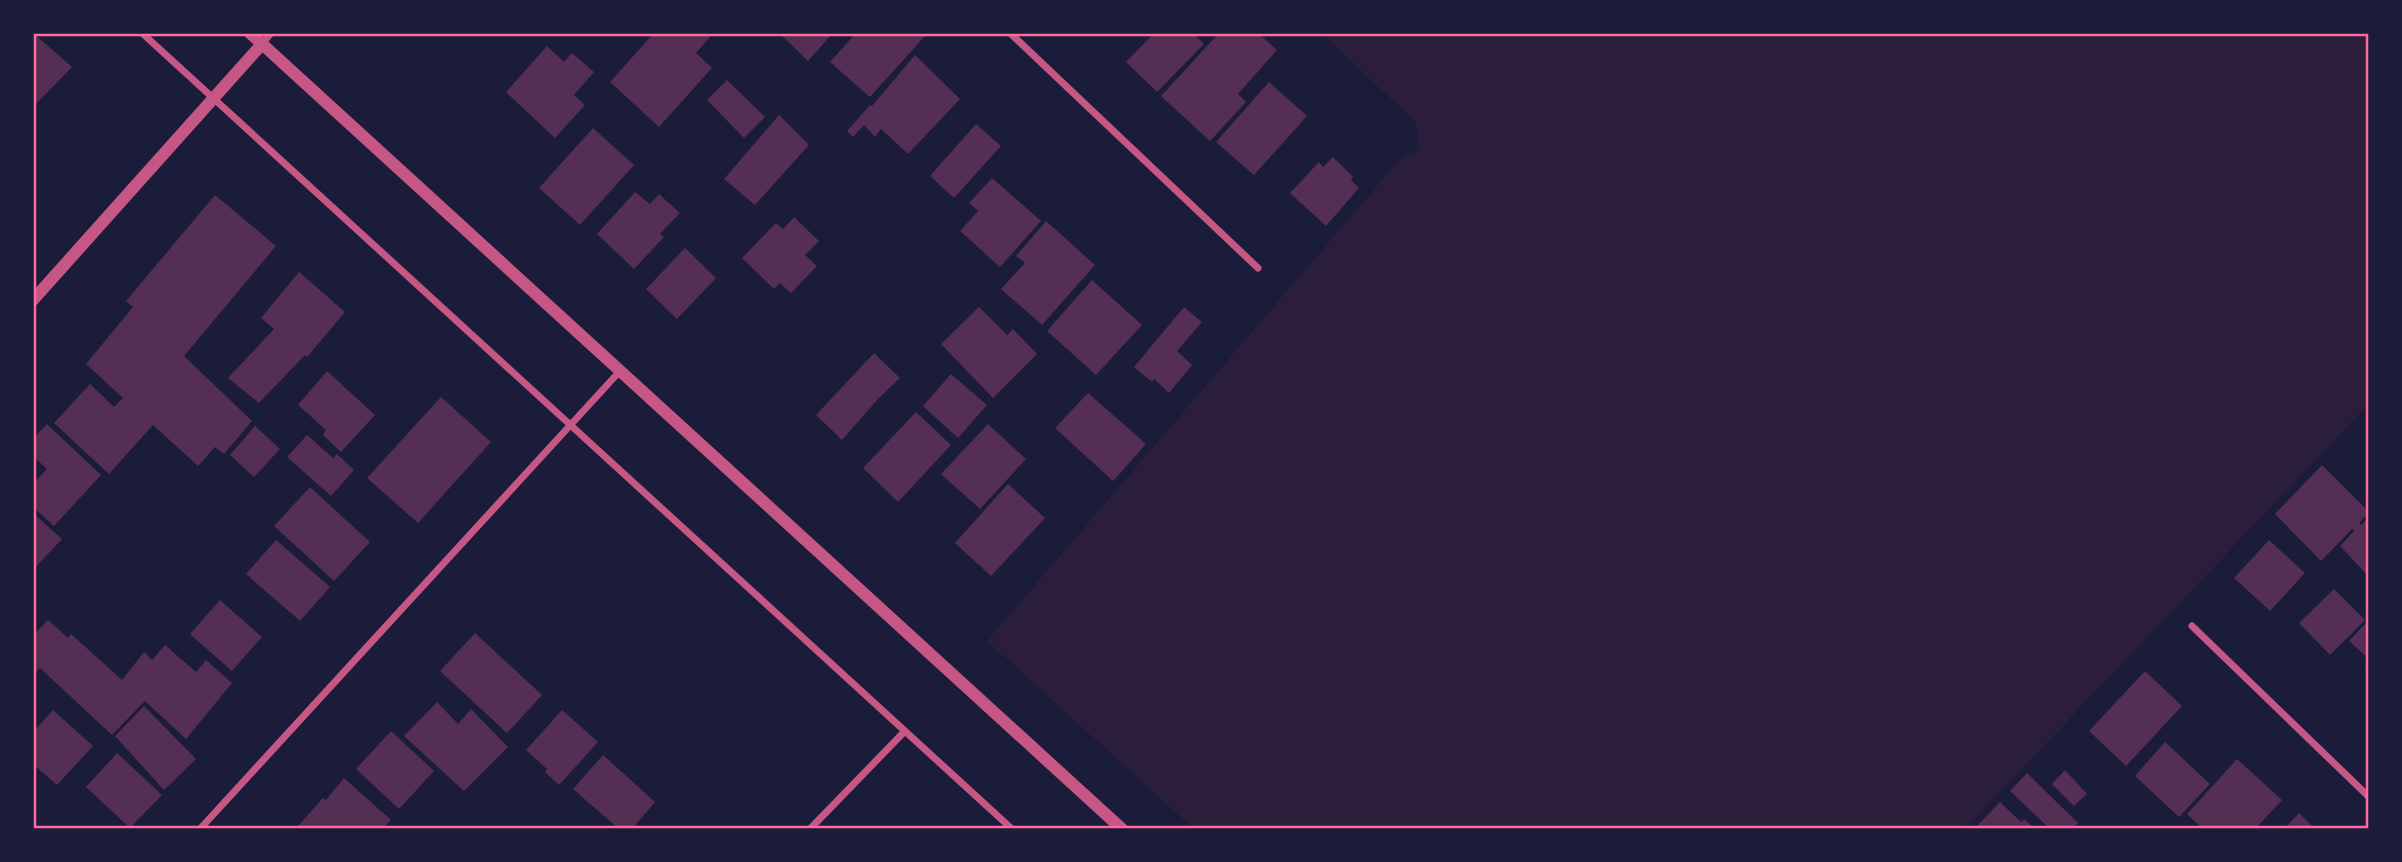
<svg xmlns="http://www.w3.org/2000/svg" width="2402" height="862" viewBox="0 0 2402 862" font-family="'Nunito Sans',sans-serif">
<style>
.green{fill:#2a1e3b}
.building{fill:#542f53}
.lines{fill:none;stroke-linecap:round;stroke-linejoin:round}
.minor{stroke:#c65784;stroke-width:7}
.tertiary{stroke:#c65784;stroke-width:12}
.neatline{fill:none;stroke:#ff6b9d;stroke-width:2.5}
</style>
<rect width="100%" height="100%" fill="#1b1b3a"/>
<!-- green -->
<path class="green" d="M1322 33H2369V404L1965 829H1194L987 641 1401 158 1420 149 1415 122Z"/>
<!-- building -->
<path class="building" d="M33 33 72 67 33 107Z
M654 33H706L710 37 696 53 712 68 659 127 610 82Z
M779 33H833L808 61Z
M856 33H923L925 36 870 97 830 62Z
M1154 33H1193L1204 44 1157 92 1126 62Z
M1219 33H1258L1277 50 1238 94 1246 102 1210 141 1161 96Z
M547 46 564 62 572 53 594 72 574 95 585 105 555 138 506 92Z
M915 55 960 99 908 154 881 129 875 137 864 125 853 137 847 131 870 105 872 106Z
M727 80 765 117 744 138 707 100Z
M1269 82 1307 116 1254 175 1216 142Z
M779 115 809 145 755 205 724 179Z
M976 124 1001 146 954 198 930 176Z
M593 128 634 165 580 225 539 188Z
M1333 157 1353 177 1351 180 1359 188 1326 226 1290 193 1319 162 1323 167Z
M992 178 1041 221 1000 267 960 231 978 211 969 203Z
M635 192 650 204 659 194 680 213 660 234 664 237 634 269 597 234Z
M215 195 276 246 184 356 252 421 224 454 215 447 198 466 153 425 109 474 54 423 90 384 114 407 123 398 86 364 133 307 126 301Z
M794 217 819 241 805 255 817 266 791 293 780 283 774 289 742 258 776 223 783 229Z
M1046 221 1095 265 1042 325 1001 289 1025 263 1016 256Z
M685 248 716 278 677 319 646 289Z
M299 272 345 312 307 357 305 355 259 403 228 378 274 329 261 318Z
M1092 280 1142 325 1096 375 1047 331Z
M979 307 1007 335 1013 329 1037 354 993 398 941 344Z
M1184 307 1202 322 1177 351 1192 365 1169 393 1154 379 1152 382 1134 367Z
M874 353 900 378 879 398 842 440 816 415Z
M327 371 375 415 341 452 323 435 326 430 298 405Z
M951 374 987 405 958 438 923 406Z
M1088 393 1146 444 1113 481 1055 428Z
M441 397 491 442 418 523 367 478Z
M916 412 951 445 898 502 863 468Z
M47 424 101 475 54 526 33 507V484L47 469 33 456V439Z
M988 424 1026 459 980 509 941 474Z
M255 426 280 449 254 477 230 455Z
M307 435 333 458 337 454 354 470 331 496 287 457Z
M2322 465 2369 512 2359 523 2361 525 2369 517V577L2340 546 2354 531 2352 529 2321 561 2275 514Z
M1008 484 1045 518 991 576 955 543Z
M310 487 370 542 334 581 274 526Z
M33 513 62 539 33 570Z
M276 540 330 587 300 621 246 574Z
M2269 540 2305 573 2270 611 2234 578Z
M2334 589 2365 620 2330 655 2299 623Z
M220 600 262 637 232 671 190 634Z
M48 620 68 638 71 634 122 680 144 652 152 660 165 645 196 672 206 660 232 683 186 739 145 701 112 735 40 668 33 675V635Z
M2369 620V670L2365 667 2367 657 2349 641Z
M475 633 542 695 507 733 440 671Z
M2145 671 2182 706 2126 766 2089 731Z
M437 702 458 724 471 709 508 747 464 791 404 736Z
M144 706 196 759 164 790 115 736Z
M53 710 93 746 57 785 33 764V732Z
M562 710 598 742 559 785 545 772 547 769 526 750Z
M391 731 434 771 399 809 356 769Z
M2165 742 2210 784 2179 817 2135 776Z
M117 753 162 795 130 828 86 787Z
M603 755 655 802 632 829H619L573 789Z
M2237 759 2282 800 2255 829H2203L2187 814Z
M2065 770 2087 794 2074 806 2052 784Z
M2027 773 2078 823 2073 829H2050L2010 791Z
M344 778 391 820 382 829 297 827 323 798 326 800Z
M2000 802 2021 822 2024 819 2035 829H1974Z
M2299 813 2315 829H2284Z"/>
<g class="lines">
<!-- minor -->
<path class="minor" d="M142 33 1012 829
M1010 33 1258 268
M262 44 271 33
M2192 626 2369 797
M200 829 620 371
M810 829 905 731"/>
<!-- tertiary -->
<path class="tertiary" d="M250 33 1122 829
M33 300 262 44"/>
</g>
<!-- border -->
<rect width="2402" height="862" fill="none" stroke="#1b1b3a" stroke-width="70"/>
<rect x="35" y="35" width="2332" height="792" class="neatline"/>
</svg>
